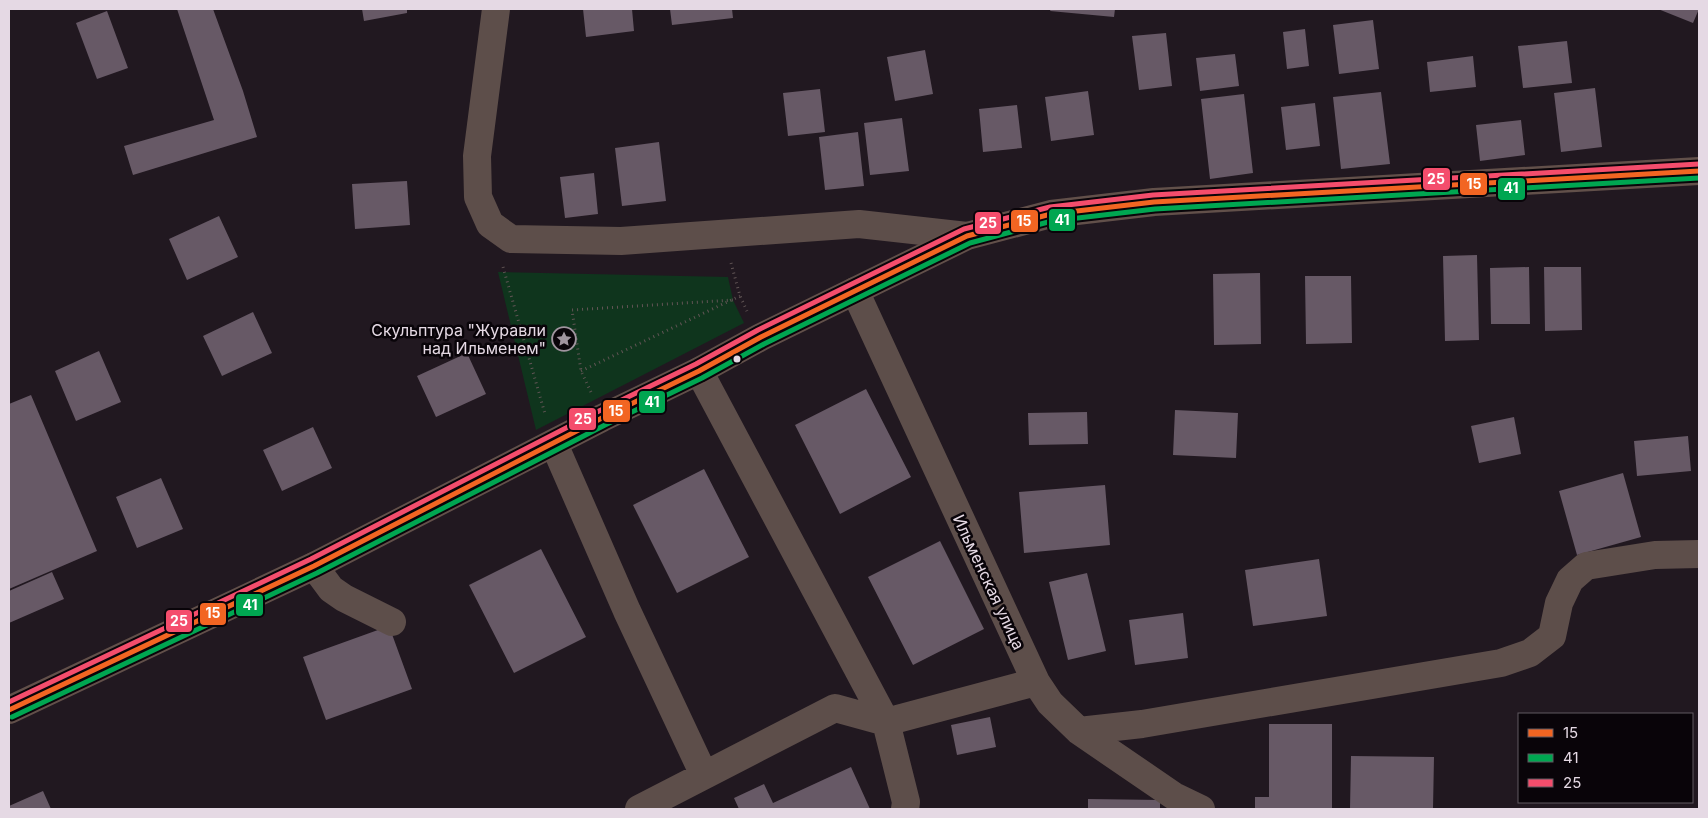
<svg xmlns="http://www.w3.org/2000/svg" width="1708" height="818" viewBox="0 0 1708 818" font-family="Inter,sans-serif">
<style>
.green{fill:#0f351d}
.building{fill:#675966}
.lines{fill:none;stroke-linecap:round;stroke-linejoin:round}
.path{stroke:#615555;stroke-width:3;stroke-dasharray:1 4;stroke-linecap:butt}
.minor{stroke:#5d4e4a;stroke-width:28}
.secondary{stroke:#62504a;stroke-width:28}
.bus-1-casing{stroke:#090409;stroke-width:9}
.bus-2-casing{stroke:#090409;stroke-width:9}
.bus-3-casing{stroke:#090409;stroke-width:9}
.bus-1{stroke:#f26522;stroke-width:5}
.bus-2{stroke:#00a651;stroke-width:5}
.bus-3{stroke:#f44d6c;stroke-width:5}
.bus-dot{fill:#e5d9e4;stroke:#090409;stroke-width:2}
.labels{text-anchor:middle;stroke-width:5;stroke-linejoin:round;paint-order:stroke}
.poi-label{font-size:16px;fill:#e5d9e4;stroke:#090409;text-anchor:end}
.street-label{font-size:16px;fill:#e5d9e4;stroke:#090409}
.line-badge{stroke:#090409;stroke-width:2}
.badge-label{font-size:14px;text-anchor:middle;font-weight:bold;fill:#fff}
</style>
<rect width="100%" height="100%" fill="#211820"/>
<!-- green -->
<path class="green" d="M498 272 728 277 733 300 744 323 536 430Z"/>
<!-- building -->
<path class="building" d="M177 9H213L243 91 257 137 133 175 124 146 214 120Z
M362 9H407V13L364 21Z
M583 9H632L634 31 586 37Z
M670 9H732L733 18 672 25Z
M1051 9H1115L1114 17 1050 11Z
M1658 9H1699L1693 23Z
M107 11 128 68 97 79 76 23Z
M1373 20 1379 69 1339 74 1333 25Z
M1305 29 1309 66 1287 69 1283 32Z
M1166 33 1172 86 1139 90 1132 36Z
M1567 41 1572 83 1523 88 1518 46Z
M925 50 933 94 895 101 887 57Z
M1235 54 1239 86 1200 91 1196 58Z
M1473 56 1476 87 1430 92 1427 62Z
M1595 88 1602 147 1561 152 1554 93Z
M820 89 825 132 788 136 783 93Z
M1088 91 1094 135 1051 141 1045 97Z
M1381 92 1390 164 1341 169 1333 97Z
M1244 94 1253 173 1210 179 1201 99Z
M1315 103 1320 146 1286 150 1281 107Z
M1017 105 1022 148 983 152 979 109Z
M902 118 909 171 870 175 864 123Z
M1521 120 1525 155 1480 161 1476 125Z
M858 132 864 186 825 190 819 137Z
M659 142 666 201 622 206 615 148Z
M594 173 598 214 565 218 560 177Z
M407 181 410 225 355 229 352 184Z
M219 216 238 257 187 280 169 239Z
M1477 255 1479 340 1445 341 1443 256Z
M1529 267 1530 324H1491L1490 268Z
M1544 267H1581L1582 330 1545 331Z
M1260 273 1261 344 1214 345 1213 274Z
M1305 276H1351L1352 343 1306 344Z
M253 312 272 353 222 376 203 336Z
M99 351 121 402 76 421 55 371Z
M467 353 486 394 436 417 417 376Z
M866 389 911 477 840 514 795 425Z
M31 395 97 551 9 589V404Z
M1175 410 1238 413 1236 458 1173 455Z
M1087 412 1088 444 1029 445 1028 413Z
M1514 417 1521 454 1479 463 1471 426Z
M313 427 332 468 282 491 263 450Z
M1688 436 1691 471 1637 476 1634 441Z
M704 469 749 557 677 593 633 505Z
M1623 473 1641 537 1577 555 1559 491Z
M161 478 183 529 137 548 116 497Z
M1105 485 1110 545 1024 553 1019 492Z
M940 541 984 629 913 665 868 577Z
M541 549 586 637 514 673 469 585Z
M1319 559 1327 616 1253 626 1245 570Z
M52 572 64 599 9 623V591Z
M1087 573 1106 651 1068 660 1049 582Z
M1183 613 1188 658 1135 665 1129 620Z
M389 626 412 689 326 720 303 657Z
M990 717 996 747 957 755 951 725Z
M1269 724H1332V809H1255V797H1269Z
M1351 756 1434 757 1433 809H1350Z
M851 767 870 809H739L734 798 764 784 773 803Z
M43 791 51 809H9V806Z
M1088 799 1160 800V809H1088Z"/>
<g class="lines">
<!-- path -->
<path class="path" d="M731 263 740 296 747 311
M503 267 545 414
M581 371 740 296
M591 392 581 371 572 310 733 300"/>
<!-- minor -->
<path class="minor" d="M496 9 477 156 478 197 490 224 511 239 621 241 859 224 967 236
M855 291 1036 682 1050 703 1079 731 1174 796 1201 809
M699 371 886 722 906 802 905 809
M554 444 627 611 704 775
M314 566 331 589 344 598 392 622
M1079 731 1142 724 1501 663 1530 653 1552 636 1559 603 1570 580 1586 566 1655 555 1699 554
M639 809 835 708 886 722 1036 682"/>
<!-- secondary -->
<path class="secondary" d="M9 710 314 566 602 418 699 371 761 337 967 236 1051 214 1154 202 1699 171"/>
<!-- bus-1 casing -->
<g class="bus-1-casing">
<path id="bus-1" d="M9 710 314 566 602 418 699 371 761 337 967 236 1051 214 1154 202 1699 171"/>
</g>
<!-- bus-2 casing -->
<g class="bus-2-casing">
<path id="bus-2" d="M12 717 317 573 605 425 702 378 764 344 970 243 1052 221 1155 209 1699 178"/>
</g>
<!-- bus-3 casing -->
<g class="bus-3-casing">
<path id="bus-3" d="M9 702 311 559 599 411 696 364 758 330 964 229 1050 207 1153 195 1699 164"/>
</g>
<!-- bus-1 -->
<use href="#bus-1" class="bus-1"/>
<!-- bus-2 -->
<use href="#bus-2" class="bus-2"/>
<!-- bus-3 -->
<use href="#bus-3" class="bus-3"/>
</g>
<!-- icons -->
<defs>
<g id="sight-ring" transform="scale(1.25)"><circle r="9.5" fill="#090409" stroke="#a0959f" stroke-width="1.5"/><path d="M0-6L1.8-2.2L6-1.7L2.9 1.2L3.7 5.4L0 3.3L-3.7 5.4L-2.9 1.2L-6-1.7L-1.8-2.2Z" fill="#a0959f"/></g>
</defs>
<g fill-rule="evenodd">
<use href="#sight-ring" x="564" y="339"/>
</g>
<!-- markers -->
<circle class="bus-dot" cx="737" cy="359" r="4.5"/>
<g class="labels">
<!-- poi labels -->
<g class="poi-label">
<text x="546" y="336">Скульптура "Журавли<tspan x="546" dy="18">над Ильменем"</tspan></text>
</g>
<!-- street labels -->
<g class="street-label">
<text transform="translate(989 582) rotate(65)" y="6">Ильменская улица</text>
</g>
</g>
<g class="line-badge">
<rect x="1422" y="167" width="29" height="24" rx="5" fill="#f44d6c"/>
<rect x="1459" y="172" width="29" height="24" rx="5" fill="#f26522"/>
<rect x="1497" y="177" width="29" height="24" rx="5" fill="#00a651"/>
<rect x="1048" y="208" width="28" height="24" rx="5" fill="#00a651"/>
<rect x="1010" y="209" width="29" height="24" rx="5" fill="#f26522"/>
<rect x="974" y="211" width="28" height="24" rx="5" fill="#f44d6c"/>
<rect x="638" y="390" width="28" height="24" rx="5" fill="#00a651"/>
<rect x="602" y="399" width="29" height="24" rx="5" fill="#f26522"/>
<rect x="568" y="407" width="29" height="24" rx="5" fill="#f44d6c"/>
<rect x="235" y="593" width="29" height="24" rx="5" fill="#00a651"/>
<rect x="199" y="602" width="28" height="24" rx="5" fill="#f26522"/>
<rect x="165" y="609" width="28" height="24" rx="5" fill="#f44d6c"/>
</g>
<g class="badge-label">
<text x="1436" y="184">25</text>
<text x="1474" y="189">15</text>
<text x="1511" y="193">41</text>
<text x="1062" y="225">41</text>
<text x="1024" y="226">15</text>
<text x="988" y="228">25</text>
<text x="652" y="407">41</text>
<text x="616" y="416">15</text>
<text x="583" y="424">25</text>
<text x="250" y="610">41</text>
<text x="213" y="618">15</text>
<text x="179" y="626">25</text>
</g>
<!-- border -->
<rect width="1708" height="818" fill="none" stroke="#e5d9e4" stroke-width="20"/>
<!-- legend -->
<rect x="1518" y="713" width="175" height="90" fill="#090409" stroke="#615961"/>
<rect x="1528" y="729" width="25" height="8" fill="#f26522" stroke="#615961"/>
<text x="1563" y="738" font-size="15" fill="#e5d9e4">15</text>
<rect x="1528" y="754" width="25" height="8" fill="#00a651" stroke="#615961"/>
<text x="1563" y="763" font-size="15" fill="#e5d9e4">41</text>
<rect x="1528" y="779" width="25" height="8" fill="#f44d6c" stroke="#615961"/>
<text x="1563" y="788" font-size="15" fill="#e5d9e4">25</text>
</svg>
